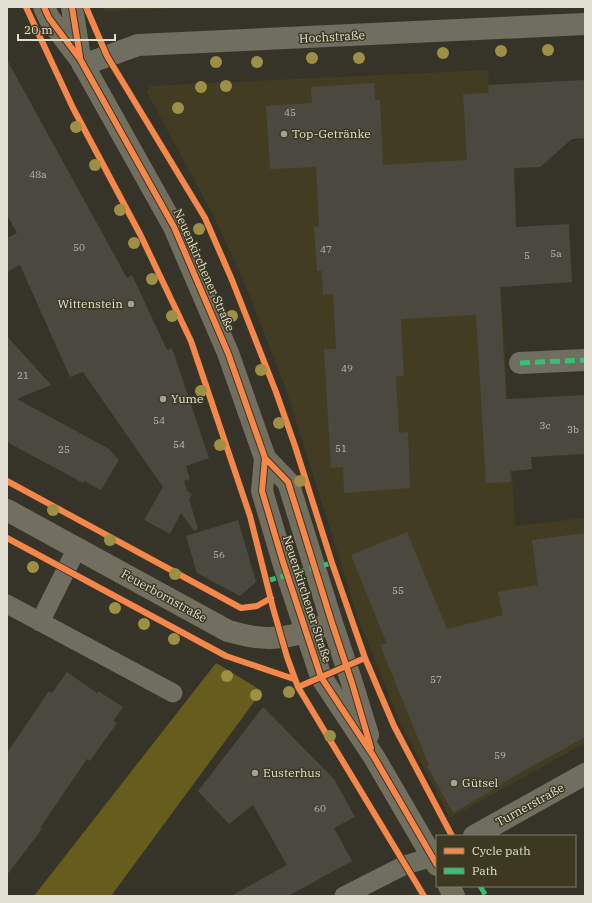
<svg xmlns="http://www.w3.org/2000/svg" width="592" height="903" viewBox="0 0 592 903" font-family="'IBM Plex Serif',serif">
<style>
.built{fill:#423d22}
.green{fill:#665c1e}
.building{fill:#4b493f}
.lines{fill:none;stroke-linecap:round;stroke-linejoin:round}
.service{stroke:#706e61;stroke-width:19}
.minor{stroke:#706e61;stroke-width:22}
.secondary{stroke:#726f60;stroke-width:22}
.quiet{stroke:#3abd76;stroke-width:5;stroke-dasharray:10 5;stroke-linecap:butt}
.cycleway-casing{stroke:#3c3822;stroke-width:8}
.cycleway{stroke:#f5874c;stroke-width:6}
.tree{fill:#9d8f44}
.poi-dot{fill:#a4a296;stroke:#3c3822;stroke-width:1.5}
.labels{text-anchor:middle;stroke-width:3;stroke-linejoin:round;paint-order:stroke}
.number-label{font-size:10px;fill:#bbb9ac}
.street-label{font-size:12px;fill:#e0ded1;stroke:#3c3822}
.poi-label{font-size:12px;fill:#e0ded1;stroke:#3c3822;text-anchor:start}
</style>
<rect width="100%" height="100%" fill="#363428"/>
<!-- built -->
<path class="built" d="M101 7H205L105 11Z
M488 70 515 526 585 518V743L450 818 400 722 359 621 286 389 243 279 213 215 147 92 151 86Z"/>
<!-- green -->
<path class="green" d="M216 663 262 691 111 896H34Z"/>
<!-- building -->
<path class="building" d="M7 60 127 278 132 275 167 350 172 348 209 458 186 466 190 479 184 481 187 491 192 494 189 499 198 529 194 531 181 513 170 534 144 520 163 487 83 372 70 377 20 265 7 272V238L17 233 7 215Z
M585 80V138L572 139 540 167 514 168 516 227 569 224 572 282 500 287 506 399 585 395V454L531 457 532 469 510 471 511 482 486 483 476 315 401 319 404 376H396L399 433 408 432 410 488 344 493 343 467 331 468 324 349H336L333 294 323 295 322 271H317L314 227 319 226 316 167 270 169 266 106 312 103 311 87 374 83 375 100H380L383 165 467 160 463 94 489 93 488 85Z
M7 336 51 385 17 399 109 449 119 460 101 490 84 481 83 483 7 442Z
M238 520 256 582 240 596 197 573 186 536Z
M407 532 447 629 503 615 498 592 538 585 532 540 585 533V737L502 783 503 784 453 813 427 766 429 765 380 645 387 644 351 555Z
M67 672 97 693 98 691 123 707 113 721 117 723 90 761 87 759 40 828 42 829 7 875V753L49 691 52 693Z
M263 707 334 779 355 817 334 828 352 861 288 896H231L287 865 253 805 229 824 198 791Z"/>
<g class="lines">
<!-- service -->
<path class="service" d="M7 604 173 693
M40 622 77 548
M344 896 405 865 433 857"/>
<!-- minor -->
<path class="minor" d="M83 65 138 45 585 24
M520 363 585 360
M474 836 585 774"/>
<!-- secondary -->
<path class="secondary" d="M44 7 49 18 80 59 174 227 228 353 265 458 262 491 283 562 321 677 374 757 437 865
M72 7 80 58
M265 458 288 482 332 623 352 683 368 735
M7 510 228 631C237 633 246 636 256 637 282 641 307 632 332 623
M449 886 454 896"/>
<!-- quiet -->
<path class="quiet" d="M520 363 585 360
M266 581 332 563
M480 886 486 896"/>
<!-- cycleway casing -->
<g class="cycleway-casing">
<path id="cycleway" d="M26 7 73 108 141 236 191 341 250 516 273 608 287 657 298 687 424 896
M44 7 49 18 80 59 174 227 228 353 265 458 262 491 283 562 321 677 374 757 437 865
M72 7 80 57
M86 7 107 56 205 218 232 280 276 392 295 446 332 563 365 658 394 726 452 836
M265 458 288 482 332 623 352 683 371 748
M7 481 241 608 257 606 271 598
M7 538 226 656 294 679
M298 687 365 658"/>
</g>
<!-- cycleway -->
<use href="#cycleway" class="cycleway"/>
</g>
<!-- trees -->
<g class="tree">
<circle cx="548" cy="50" r="6"/>
<circle cx="501" cy="51" r="6"/>
<circle cx="443" cy="53" r="6"/>
<circle cx="312" cy="58" r="6"/>
<circle cx="359" cy="58" r="6"/>
<circle cx="216" cy="62" r="6"/>
<circle cx="257" cy="62" r="6"/>
<circle cx="226" cy="86" r="6"/>
<circle cx="201" cy="87" r="6"/>
<circle cx="178" cy="108" r="6"/>
<circle cx="76" cy="127" r="6"/>
<circle cx="95" cy="165" r="6"/>
<circle cx="120" cy="210" r="6"/>
<circle cx="199" cy="229" r="6"/>
<circle cx="134" cy="243" r="6"/>
<circle cx="152" cy="279" r="6"/>
<circle cx="172" cy="316" r="6"/>
<circle cx="232" cy="316" r="6"/>
<circle cx="261" cy="370" r="6"/>
<circle cx="201" cy="391" r="6"/>
<circle cx="279" cy="423" r="6"/>
<circle cx="220" cy="445" r="6"/>
<circle cx="300" cy="481" r="6"/>
<circle cx="53" cy="510" r="6"/>
<circle cx="110" cy="540" r="6"/>
<circle cx="33" cy="567" r="6"/>
<circle cx="175" cy="574" r="6"/>
<circle cx="115" cy="608" r="6"/>
<circle cx="144" cy="624" r="6"/>
<circle cx="174" cy="639" r="6"/>
<circle cx="227" cy="676" r="6"/>
<circle cx="289" cy="692" r="6"/>
<circle cx="256" cy="695" r="6"/>
<circle cx="330" cy="736" r="6"/>
</g>
<!-- markers -->
<g class="poi-dot">
<circle cx="284" cy="134" r="4"/>
<circle cx="131" cy="304" r="4"/>
<circle cx="163" cy="399" r="4"/>
<circle cx="255" cy="773" r="4"/>
<circle cx="454" cy="783" r="4"/>
</g>
<g class="labels">
<!-- number labels -->
<g class="number-label">
<text x="290" y="116">45</text>
<text x="38" y="178">48a</text>
<text x="79" y="251">50</text>
<text x="326" y="253">47</text>
<text x="556" y="257">5a</text>
<text x="527" y="259">5</text>
<text x="347" y="372">49</text>
<text x="23" y="379">21</text>
<text x="159" y="424">54</text>
<text x="545" y="429">3c</text>
<text x="573" y="433">3b</text>
<text x="179" y="448">54</text>
<text x="341" y="452">51</text>
<text x="64" y="453">25</text>
<text x="219" y="558">56</text>
<text x="398" y="594">55</text>
<text x="436" y="683">57</text>
<text x="500" y="759">59</text>
<text x="320" y="812">60</text>
</g>
<!-- street labels -->
<g class="street-label">
<text transform="translate(332 37) rotate(-3)" y="4">Hochstraße</text>
<text transform="translate(204 270) rotate(66)" y="4">Neuenkirchener Straße</text>
<text transform="translate(164 596) rotate(29)" y="4">Feuerbornstraße</text>
<text transform="translate(307 599) rotate(72)" y="4">Neuenkirchener Straße</text>
<text transform="translate(530 805) rotate(-29)" y="4">Turnerstraße</text>
</g>
<!-- poi labels -->
<g class="poi-label">
<text x="292" y="138">Top-Getränke</text>
<text x="123" y="308" text-anchor="end">Wittenstein</text>
<text x="171" y="403">Yume</text>
<text x="263" y="777">Eusterhus</text>
<text x="462" y="787">Gütsel</text>
</g>
</g>
<!-- border -->
<rect width="592" height="903" fill="none" stroke="#e0ded1" stroke-width="16"/>
<!-- legend -->
<rect x="436" y="835" width="140" height="52" fill="#3c3822" stroke="#7e7a68"/>
<rect x="444" y="848" width="20" height="6" fill="#f5874c" stroke="#7e7a68"/>
<text x="472" y="855" font-size="12" fill="#e0ded1">Cycle path</text>
<rect x="444" y="868" width="20" height="6" fill="#3abd76" stroke="#7e7a68"/>
<text x="472" y="875" font-size="12" fill="#e0ded1">Path</text>
<!-- scale -->
<path d="M18 34v6h97v-6" fill="none" stroke="#e0ded1" stroke-width="2"/>
<text x="24" y="34" font-size="12" fill="#e0ded1" stroke="#3c3822" stroke-width="3" paint-order="stroke">20 m</text>
</svg>
